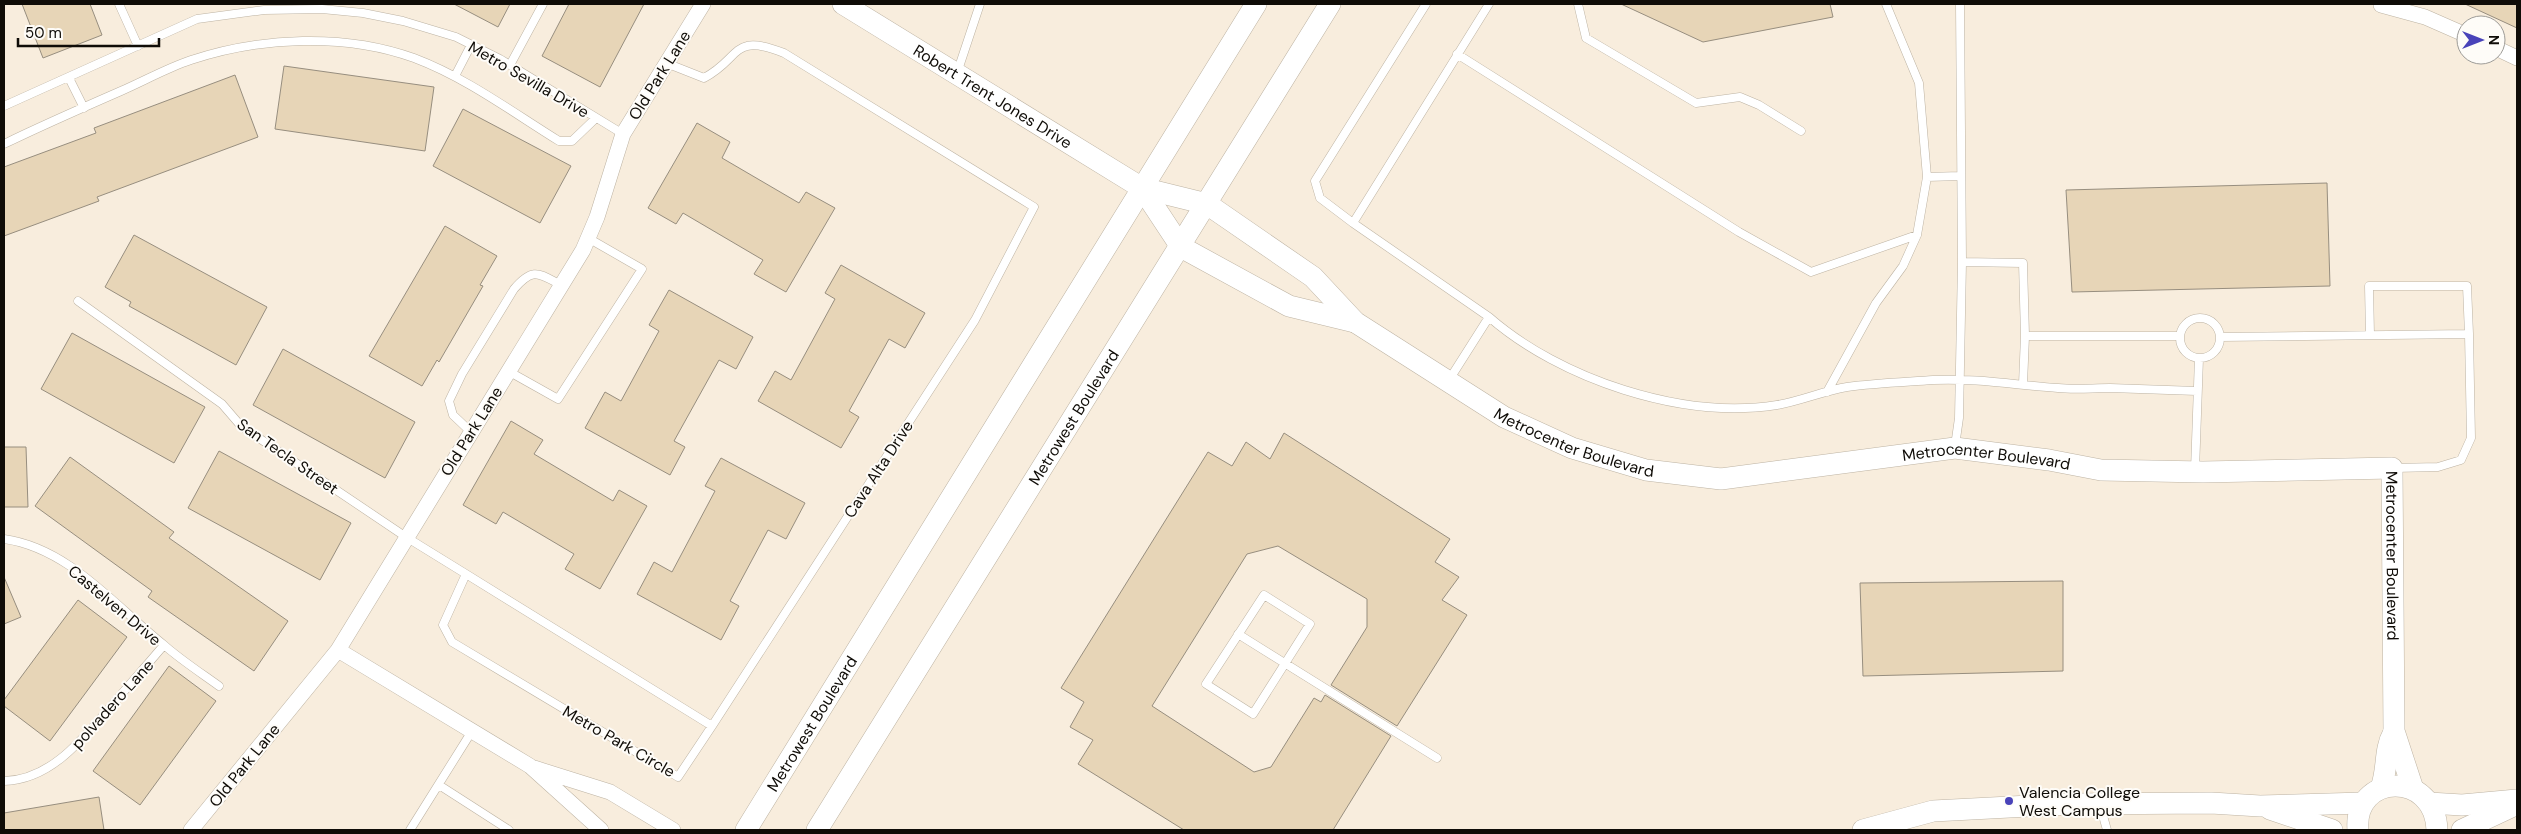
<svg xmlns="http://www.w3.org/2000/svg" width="2521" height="834" viewBox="0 0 2521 834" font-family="'DM Sans',sans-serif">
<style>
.building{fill:#e7d5b7;stroke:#978e7f}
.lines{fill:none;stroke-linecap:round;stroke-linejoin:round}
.lane-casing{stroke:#bdb3a3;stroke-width:9}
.street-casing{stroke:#bdb3a3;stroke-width:16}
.secondary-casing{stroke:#bdb3a3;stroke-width:22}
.lane{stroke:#fff;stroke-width:8}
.street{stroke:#fff;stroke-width:15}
.secondary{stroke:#fff;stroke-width:21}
.poi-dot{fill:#4943b9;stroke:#fefcf8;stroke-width:2}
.labels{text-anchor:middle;stroke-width:4;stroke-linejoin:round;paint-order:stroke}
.street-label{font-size:16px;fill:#0f0c07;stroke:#fefcf8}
.poi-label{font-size:16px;fill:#0f0c07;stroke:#fefcf8;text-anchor:start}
</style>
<rect width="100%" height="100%" fill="#f8eddd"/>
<!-- building -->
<path class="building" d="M22 4H90L102 35 43 58Z
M454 4H510L498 27Z
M569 4H644L600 87 542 56Z
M1621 4H1830L1833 17 1703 42Z
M2465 4H2517V28Z
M284 66 434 87 425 151 275 129Z
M235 75 258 137 97 197 99 201 4 236V167L96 133 94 128Z
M463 109 571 166 540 223 433 166Z
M697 123 730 142 722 158 799 203 806 192 835 208 786 292 754 274 763 260 683 213 676 224 648 208Z
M2327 183 2330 286 2072 292 2066 190Z
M445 226 497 256 480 285 483 286 439 362 437 360 422 386 369 356Z
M134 235 267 307 236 365 129 306 131 302 105 287Z
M841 265 925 313 905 348 889 339 849 411 859 417 841 448 758 401 775 371 791 380 835 299 825 293Z
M669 290 753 337 736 369 719 360 674 441 685 447 670 475 585 428 605 392 621 401 659 331 649 325Z
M72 333 205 407 174 463 41 389Z
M283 349 415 422 385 478 253 405Z
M511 421 543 440 534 454 613 501 619 490 647 506 600 589 565 569 574 554 503 512 496 524 463 505Z
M1284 433 1450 539 1435 562 1459 577 1442 600 1467 615 1397 726 1331 685 1367 627V599L1278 546 1247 554 1152 706 1254 772 1271 767 1314 698 1321 702 1325 695 1391 736 1333 830H1184L1078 764 1093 740 1070 727 1084 702 1061 688 1208 452 1232 466 1246 442 1270 459Z
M4 447H26L28 507H4Z
M219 451 351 523 320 580 188 508Z
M70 457 174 532 169 538 288 621 254 671 148 597 152 591 35 506Z
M721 458 805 503 786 539 768 530 730 601 739 606 721 640 637 594 654 562 672 572 715 491 705 486Z
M4 577 21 617 4 624Z
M2063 581V671L1863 676 1860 583Z
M78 600 127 637 50 741 4 706V700Z
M169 666 216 701 140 805 93 771Z
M99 797 104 830H4V813Z"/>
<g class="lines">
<!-- lane casing -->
<g class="lane-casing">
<path id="lane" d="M119 4 138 46
M1578 4 1586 38 1696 103 1740 97 1759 105 1801 131
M1886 4 1919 83 1927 177
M1457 54 1739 232 1811 272 1917 235
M666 63 704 78C742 58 731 32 784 53L1034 207 975 320 712 726
M510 65 543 4
M957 73 980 4
M455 76 471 45
M69 78 84 108
M4 106 197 19 264 10 322 9 363 13 403 21 456 37 500 59 623 134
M4 144C43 125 82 108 121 91 144 81 167 68 191 60 260 37 345 33 414 58 467 78 512 112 559 141H572L596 118
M1353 223 1320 198 1315 181 1426 4
M1962 262 2023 263 2025 336H2180
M78 301 222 404 241 426 406 537 466 574 443 625 452 642 678 777 712 726 466 574
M1489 317C1560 379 1682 420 1777 405 1801 401 1823 391 1847 387 1875 383 1905 382 1933 380 1975 378 2016 385 2058 388 2075 390 2093 388 2110 388 2139 389 2168 390 2197 391
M2180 338a20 20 0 1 1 40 0a20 20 0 1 1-40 0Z
M2370 335 2369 286H2467L2469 334
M2220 337 2469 334 2471 438 2461 460 2438 467 2394 468
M508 371 558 399 642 269 588 238
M1449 380 1489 317 1353 223 1489 4
M2023 384 2025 336
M1827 392 1876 303 1903 266 1917 235 1927 177 1960 176
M471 432 453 415 449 401 462 374 514 289C533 267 538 273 561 285
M1955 446 1959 418 1962 262 1960 4
M2195 470 2199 358
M4 539C69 548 115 606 164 645 181 660 201 673 219 686
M1264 595 1310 624 1253 714 1206 684Z
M1238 634 1437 758
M4 781C52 780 84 737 113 704 130 684 147 665 164 645
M439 785 509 830
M2100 805 2107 830
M410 830 472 731"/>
</g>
<!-- street casing -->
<g class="street-casing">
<path id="street" d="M2381 5 2425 17 2466 35
M2496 48 2517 58
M338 650 530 766 601 830
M534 768 610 792 673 830
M191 830 338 650 583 250 597 217 623 134 703 4"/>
</g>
<!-- secondary casing -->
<g class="secondary-casing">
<g id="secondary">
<path id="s1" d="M843 4 1142 188 1207 204 1313 277 1355 322 1504 417 1572 448 1646 470 1721 479 1955 448 2049 460 2101 470 2203 472 2392 468 2394 731 2413 789"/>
<path d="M1142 188 1181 247 1289 306 1355 322"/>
<path d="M2381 788C2388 770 2384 750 2393 734"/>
<path d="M2429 803 2462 805 2517 800"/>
<path d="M2270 809 2332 830"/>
<path id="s2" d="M746 830 1256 4"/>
<path id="s3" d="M817 830 1330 4"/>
<path d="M1863 830 1933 811 2070 804 2211 803 2260 806 2363 803"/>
<path d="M2358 830C2353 773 2435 770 2437 830"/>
<path d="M2462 830 2513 806"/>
</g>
</g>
<!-- lane -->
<use href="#lane" class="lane"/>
<!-- street -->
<use href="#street" class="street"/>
<!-- secondary -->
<use href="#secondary" class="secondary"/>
</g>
<!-- markers -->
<circle class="poi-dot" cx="2009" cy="801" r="5"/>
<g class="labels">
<!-- street labels -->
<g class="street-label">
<text transform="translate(659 75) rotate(-58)" y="6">Old Park Lane</text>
<text transform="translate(529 79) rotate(30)" y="6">Metro Sevilla Drive</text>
<text dy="6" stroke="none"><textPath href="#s1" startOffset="176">Robert Trent Jones Drive</textPath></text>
<text dy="6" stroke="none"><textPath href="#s3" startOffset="486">Metrowest Boulevard</textPath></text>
<text transform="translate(471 431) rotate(-58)" y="6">Old Park Lane</text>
<text dy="6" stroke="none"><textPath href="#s1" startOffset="860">Metrocenter Boulevard</textPath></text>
<text transform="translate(288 456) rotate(35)" y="6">San Tecla Street</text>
<text dy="6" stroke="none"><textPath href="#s1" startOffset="1280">Metrocenter Boulevard</textPath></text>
<text transform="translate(878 469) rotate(-57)" y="6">Cava Alta Drive</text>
<text dy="6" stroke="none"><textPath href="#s1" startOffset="1775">Metrocenter Boulevard</textPath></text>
<text transform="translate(115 605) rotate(40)" y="6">Castelven Drive</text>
<text transform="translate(112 704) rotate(-48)" y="6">polvadero Lane</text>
<text dy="6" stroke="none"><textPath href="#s2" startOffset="125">Metrowest Boulevard</textPath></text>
<text transform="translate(619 741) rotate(30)" y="6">Metro Park Circle</text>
<text transform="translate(244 765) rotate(-51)" y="6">Old Park Lane</text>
</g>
<!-- poi labels -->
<g class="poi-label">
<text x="2019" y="798">Valencia College<tspan x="2019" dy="18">West Campus</tspan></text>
</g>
</g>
<!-- border -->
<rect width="2521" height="834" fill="none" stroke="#0f0c07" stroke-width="10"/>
<!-- north arrow -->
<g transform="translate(2481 40) rotate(90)"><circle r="24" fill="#fefcf8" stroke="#9e9c98"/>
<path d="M0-4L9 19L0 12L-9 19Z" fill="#4943b9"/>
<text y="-8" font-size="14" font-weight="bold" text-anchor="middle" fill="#0f0c07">N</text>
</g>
<!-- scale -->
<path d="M18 38v8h141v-8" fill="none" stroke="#0f0c07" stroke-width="2.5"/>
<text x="25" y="38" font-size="15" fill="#0f0c07" stroke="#fefcf8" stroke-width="4" paint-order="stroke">50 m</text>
</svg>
